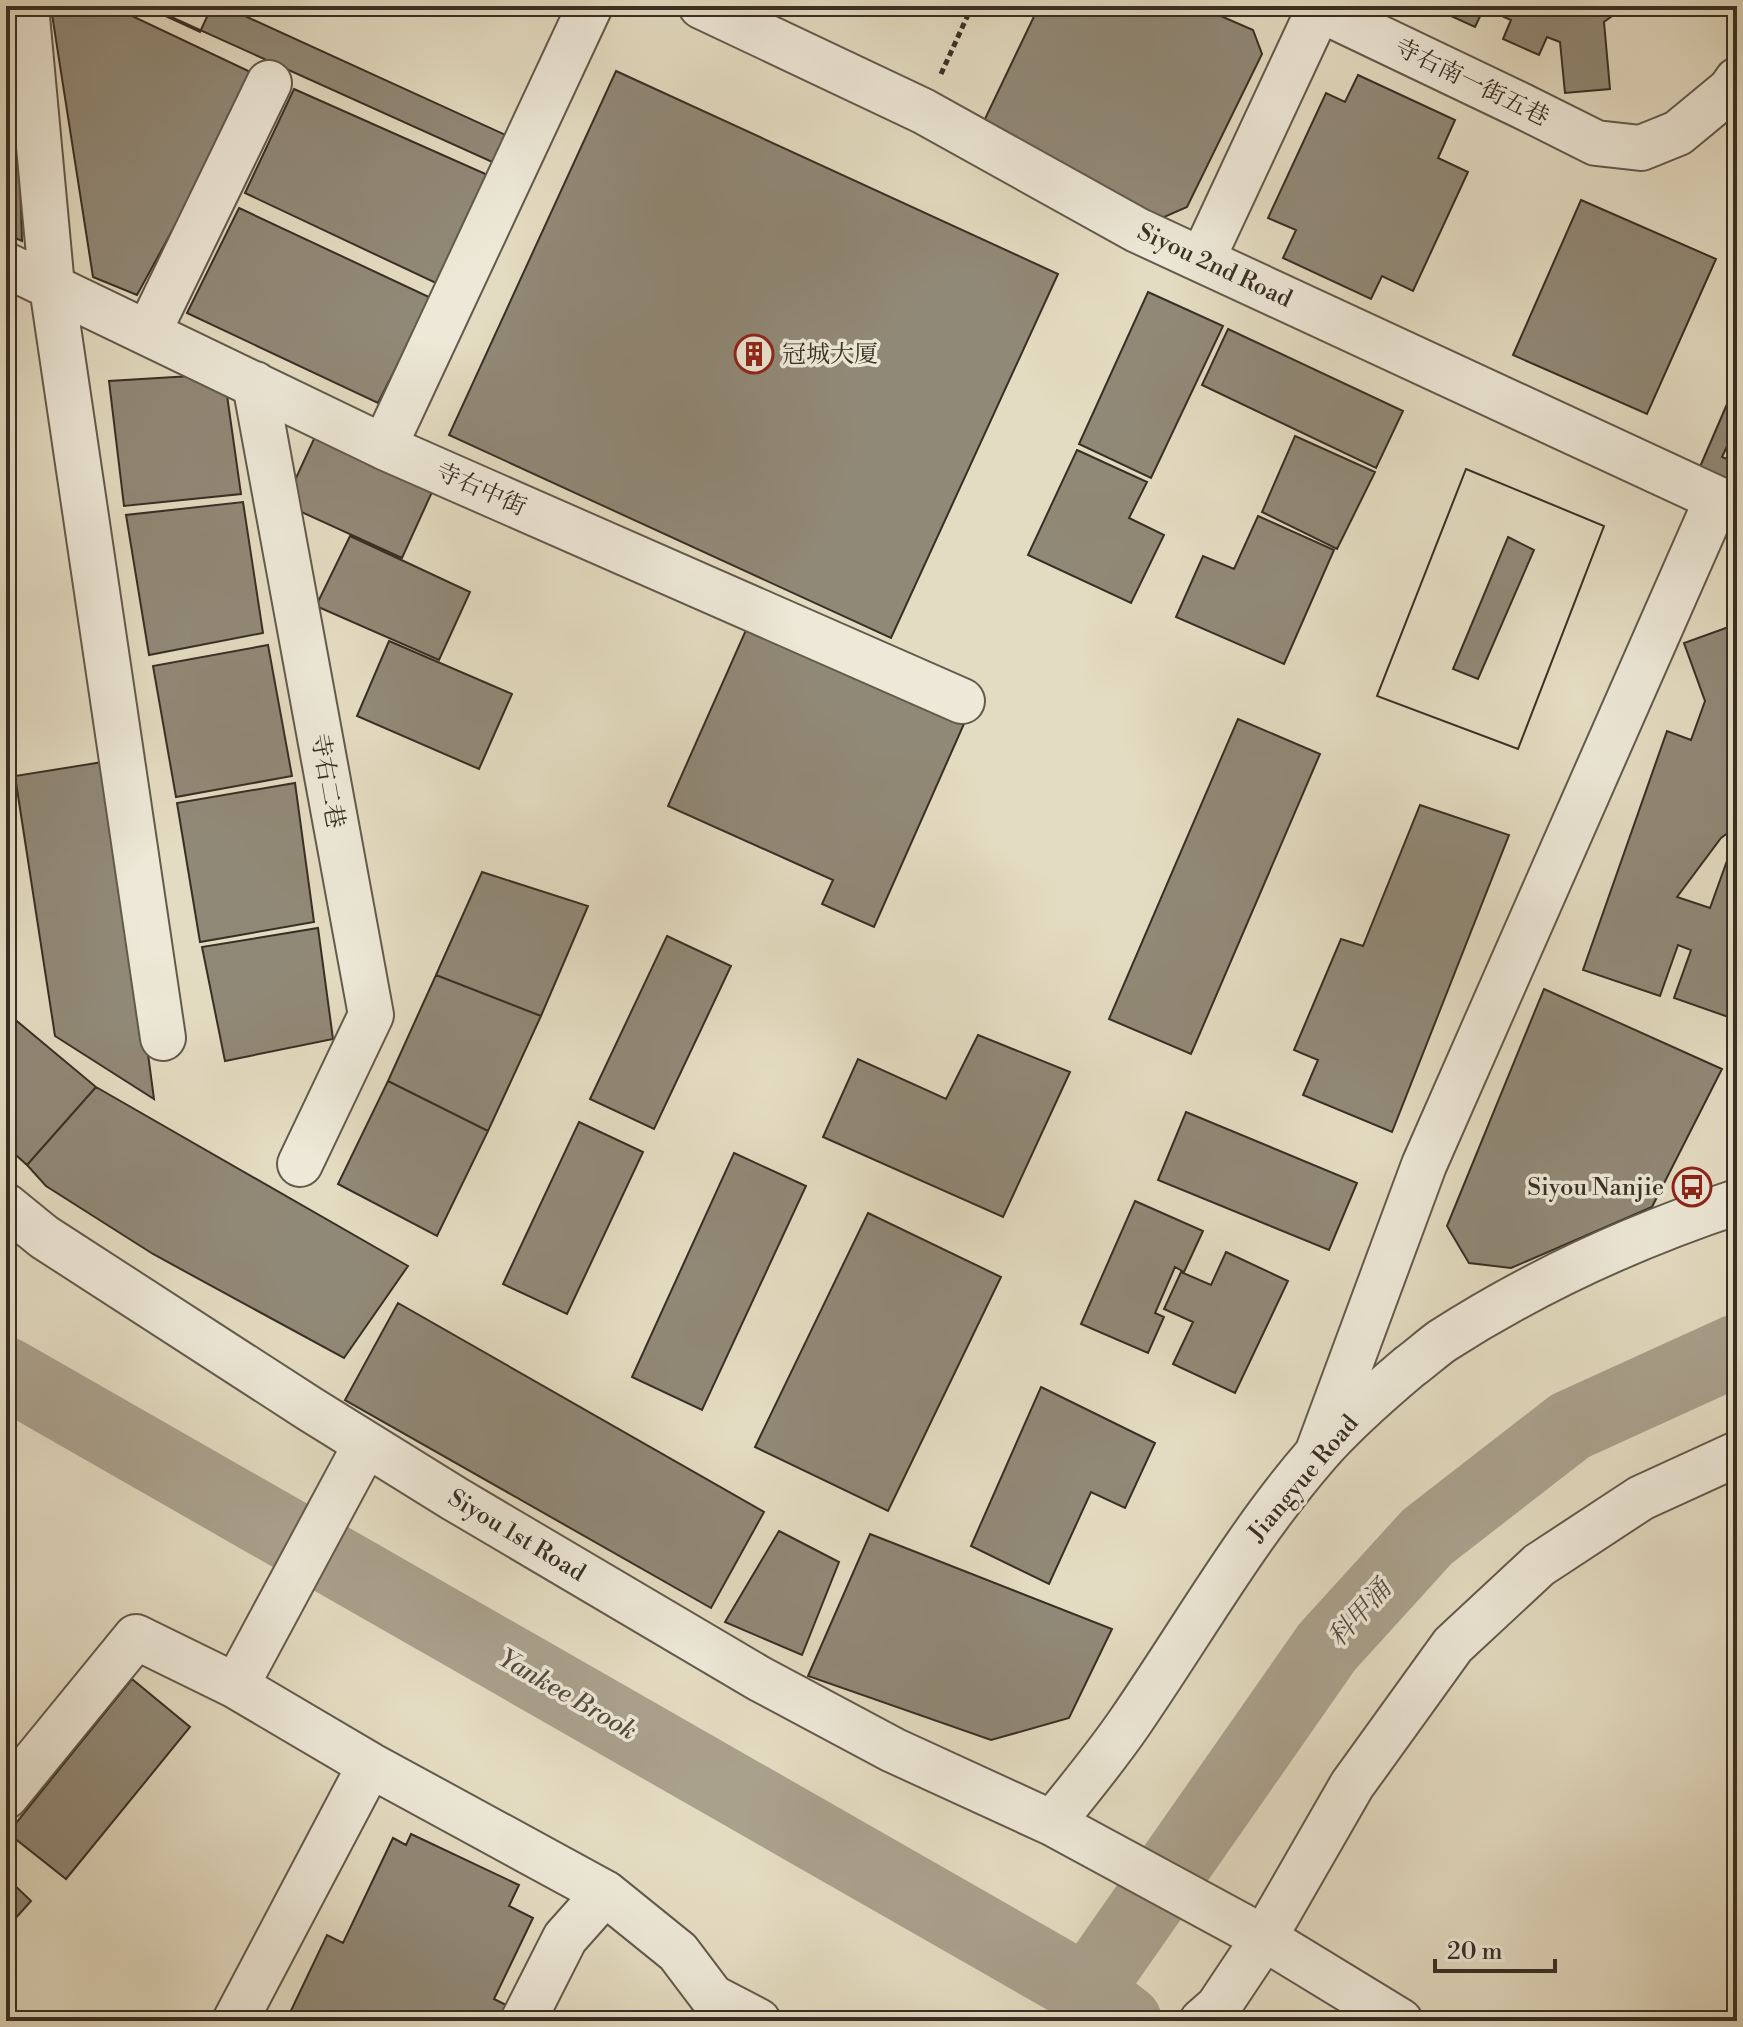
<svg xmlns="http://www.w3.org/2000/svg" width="1743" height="2027" viewBox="0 0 1743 2027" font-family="'Libre Bodoni','Noto Serif SC',serif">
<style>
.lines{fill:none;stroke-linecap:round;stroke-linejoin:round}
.river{stroke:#aaa18d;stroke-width:72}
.building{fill:#918977;stroke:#382f25;stroke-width:2;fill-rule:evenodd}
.minor-casing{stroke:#635a4c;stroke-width:48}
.path{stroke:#382f25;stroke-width:5;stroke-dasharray:6 4;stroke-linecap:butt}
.minor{stroke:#ede8d7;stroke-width:44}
.labels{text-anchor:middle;stroke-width:7;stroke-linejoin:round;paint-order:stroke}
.street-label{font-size:24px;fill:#382f25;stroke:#ede8d7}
.poi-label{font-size:24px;fill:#382f25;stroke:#ede8d7;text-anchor:start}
.water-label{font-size:26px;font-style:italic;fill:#544c3f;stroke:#ede8d7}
</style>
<rect width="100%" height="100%" fill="#e4dcc2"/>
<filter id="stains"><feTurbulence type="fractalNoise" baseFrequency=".0025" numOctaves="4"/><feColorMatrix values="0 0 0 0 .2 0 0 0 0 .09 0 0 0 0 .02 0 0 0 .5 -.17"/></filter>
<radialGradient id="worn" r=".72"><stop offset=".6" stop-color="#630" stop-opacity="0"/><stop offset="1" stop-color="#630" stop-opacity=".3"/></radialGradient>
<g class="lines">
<!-- river -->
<path class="river" d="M6 1373 1087 1991 1126 2021
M1087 1991 1327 1647 1427 1537 1570 1426 1737 1350"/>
</g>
<!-- building -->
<path class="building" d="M6 6H15L22 241 6 234Z
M78 6H111L257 75 137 295 93 277 51 8Z
M144 6H212L200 32Z
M147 6H573L501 166Z
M223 6H572L510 137Z
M1039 6H1198L1253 30 1262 54 1187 207 1162 218 993 141 984 121Z
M1442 6H1626L1604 22 1610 89 1565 93 1560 42 1547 37 1539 55 1503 39 1511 20 1484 8 1475 27 1440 11Z
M616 71 1058 274 891 638 449 435Z
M1358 75 1455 120 1438 158 1468 172 1413 291 1382 276 1371 299 1283 258 1296 230 1268 218 1326 93 1345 102Z
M294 89 490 176 438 284 245 193Z
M1581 200 1716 259 1647 414 1513 355Z
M239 208 431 298 378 403 187 313Z
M1148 292 1223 326 1151 478 1079 444Z
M1228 329 1403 411 1376 468 1202 385Z
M224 374 241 494 124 506 109 381Z
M1737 381V495L1696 476Z
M1737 425V463L1722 457Z
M319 428 437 481 402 558 284 504Z
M1295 436 1375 472 1337 549 1262 512Z
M1077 450 1147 482 1129 518 1164 535 1131 603 1028 555Z
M1466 469 1604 526 1518 749 1377 696ZM1508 537 1534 550 1478 679 1453 669Z
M1466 469 1604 526 1518 749 1377 696Z
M243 502 263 633 149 655 126 515Z
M1258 516 1334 550 1284 664 1176 617 1203 556 1234 569Z
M350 536 470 592 439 660 316 606Z
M750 621 967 717 874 927 822 904 833 880 668 806Z
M1737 624V826L1721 838 1677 897 1710 908 1737 833V1020L1674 998 1691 950 1678 945 1660 996 1583 970 1667 731 1691 740 1705 701 1684 643Z
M389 641 512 694 479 769 357 716Z
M268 645 292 776 176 797 153 666Z
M1238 719 1320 754 1191 1054 1109 1019Z
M109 761 154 1099 55 1036 15 776Z
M295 783 314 922 200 942 177 803Z
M1420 805 1509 835 1392 1132 1303 1095 1318 1060 1294 1050 1341 939 1363 946Z
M482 872 588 906 541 1016 436 975Z
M318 928 333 1039 225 1061 202 947Z
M667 936 731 966 654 1129 590 1099Z
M436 975 541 1016 488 1131 388 1081Z
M1544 989 1722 1069 1652 1207 1511 1268 1469 1263 1447 1226Z
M6 1012 96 1087 27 1165 6 1146Z
M978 1035 1070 1072 1003 1217 823 1137 858 1059 946 1099Z
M388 1081 488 1131 437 1236 338 1184Z
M96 1087 408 1266 344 1358 153 1254 46 1186 27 1165Z
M1186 1112 1357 1183 1329 1250 1158 1180Z
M579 1122 643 1152 567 1314 503 1284Z
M734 1153 806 1186 702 1410 632 1377Z
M1135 1201 1203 1231 1184 1272 1175 1267 1155 1313 1164 1317 1148 1353 1081 1324Z
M868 1213 1001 1277 888 1511 755 1447Z
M1226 1252 1288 1281 1235 1393 1173 1364 1193 1322 1164 1309 1181 1272 1211 1285Z
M398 1303 764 1512 711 1608 345 1400Z
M1041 1387 1155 1443 1125 1508 1091 1492 1049 1584 971 1546Z
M779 1531 839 1562 802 1655 725 1622Z
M870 1534 1112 1629 1069 1718 991 1740 808 1676Z
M132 1679 190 1727 66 1879 8 1833Z
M411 1834 519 1885 509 1906 533 1918 494 1999 539 2021H286L327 1935 343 1943 393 1838 406 1845Z
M6 1877 31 1901 6 1929Z"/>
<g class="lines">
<!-- minor casing -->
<g class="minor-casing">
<path id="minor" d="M26 6 52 287 163 1038
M701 6 923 111 1137 230 1737 508
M1202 260 1319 9 1522 106 1596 143 1641 148 1678 133 1730 90 1737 80
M6 265 384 447 962 701
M148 333 269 83
M255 384 371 1015 300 1164
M384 447 590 6
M6 1206 44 1237 310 1409 455 1499 760 1679 893 1750 1052 1823 1264 1938 1400 2021
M1317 1454 1424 1165 1717 499
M236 1686 366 1444
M6 1796 136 1637 236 1686 370 1765 605 1893
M1052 1823C1079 1790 1106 1757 1130 1722 1192 1632 1245 1537 1317 1454 1344 1423 1377 1394 1409 1367 1420 1359 1431 1349 1442 1341 1534 1282 1634 1236 1737 1202
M235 2021 370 1765
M523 2021 565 1938 605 1893 678 1952 712 1997 758 2021
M1202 2021 1218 2007 1264 1938 1352 1785 1453 1645 1539 1565 1641 1498 1737 1454"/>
</g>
<!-- path -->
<path class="path" d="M941 74 972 6"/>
<!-- minor -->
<use href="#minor" class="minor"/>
</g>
<!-- icons -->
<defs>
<g id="building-ring" transform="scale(2)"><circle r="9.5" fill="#ede8d7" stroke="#8f2418" stroke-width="1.5"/><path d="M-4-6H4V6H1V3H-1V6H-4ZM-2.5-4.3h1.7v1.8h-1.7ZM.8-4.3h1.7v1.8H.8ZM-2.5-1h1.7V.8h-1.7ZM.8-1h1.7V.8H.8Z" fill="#8f2418"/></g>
<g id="bus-ring" transform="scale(2)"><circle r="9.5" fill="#ede8d7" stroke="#8f2418" stroke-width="1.5"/><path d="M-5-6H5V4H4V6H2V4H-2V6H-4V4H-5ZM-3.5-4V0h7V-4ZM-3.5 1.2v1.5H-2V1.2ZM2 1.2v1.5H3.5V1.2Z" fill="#8f2418"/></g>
</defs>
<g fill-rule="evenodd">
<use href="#building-ring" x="754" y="354"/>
<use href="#bus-ring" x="1692" y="1187"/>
</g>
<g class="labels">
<!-- street labels -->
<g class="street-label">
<text transform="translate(1472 82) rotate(26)" y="8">寺右南一街五巷</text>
<text transform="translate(1215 265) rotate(25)" y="8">Siyou 2nd Road</text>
<text transform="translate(481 489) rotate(24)" y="8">寺右中街</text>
<text transform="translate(328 781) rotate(80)" y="8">寺右二巷</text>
<text transform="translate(1303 1478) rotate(-50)" y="8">Jiangyue Road</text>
<text transform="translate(517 1535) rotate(31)" y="8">Siyou 1st Road</text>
</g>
<!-- poi labels -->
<g class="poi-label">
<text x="782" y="362">冠城大厦</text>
<text x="1664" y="1195" text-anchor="end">Siyou Nanjie</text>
</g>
<!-- water labels -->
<g class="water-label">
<text transform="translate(1359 1613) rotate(-48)" y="9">科甲涌</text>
<text transform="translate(568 1694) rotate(30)" y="9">Yankee Brook</text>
</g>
</g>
<!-- margin -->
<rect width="1743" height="2027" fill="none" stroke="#e4dcc2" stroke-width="32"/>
<rect x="8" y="8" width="1727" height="2011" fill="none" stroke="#382f25" stroke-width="4"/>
<rect x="16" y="16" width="1711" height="1995" fill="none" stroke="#382f25" stroke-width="2"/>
<!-- scale -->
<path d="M1435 1959v12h120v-12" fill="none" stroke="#382f25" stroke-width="4"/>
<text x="1447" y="1959" font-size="24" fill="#382f25" stroke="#ede8d7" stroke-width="6" paint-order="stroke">20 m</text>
<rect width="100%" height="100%" filter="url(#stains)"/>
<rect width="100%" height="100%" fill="url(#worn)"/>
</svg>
